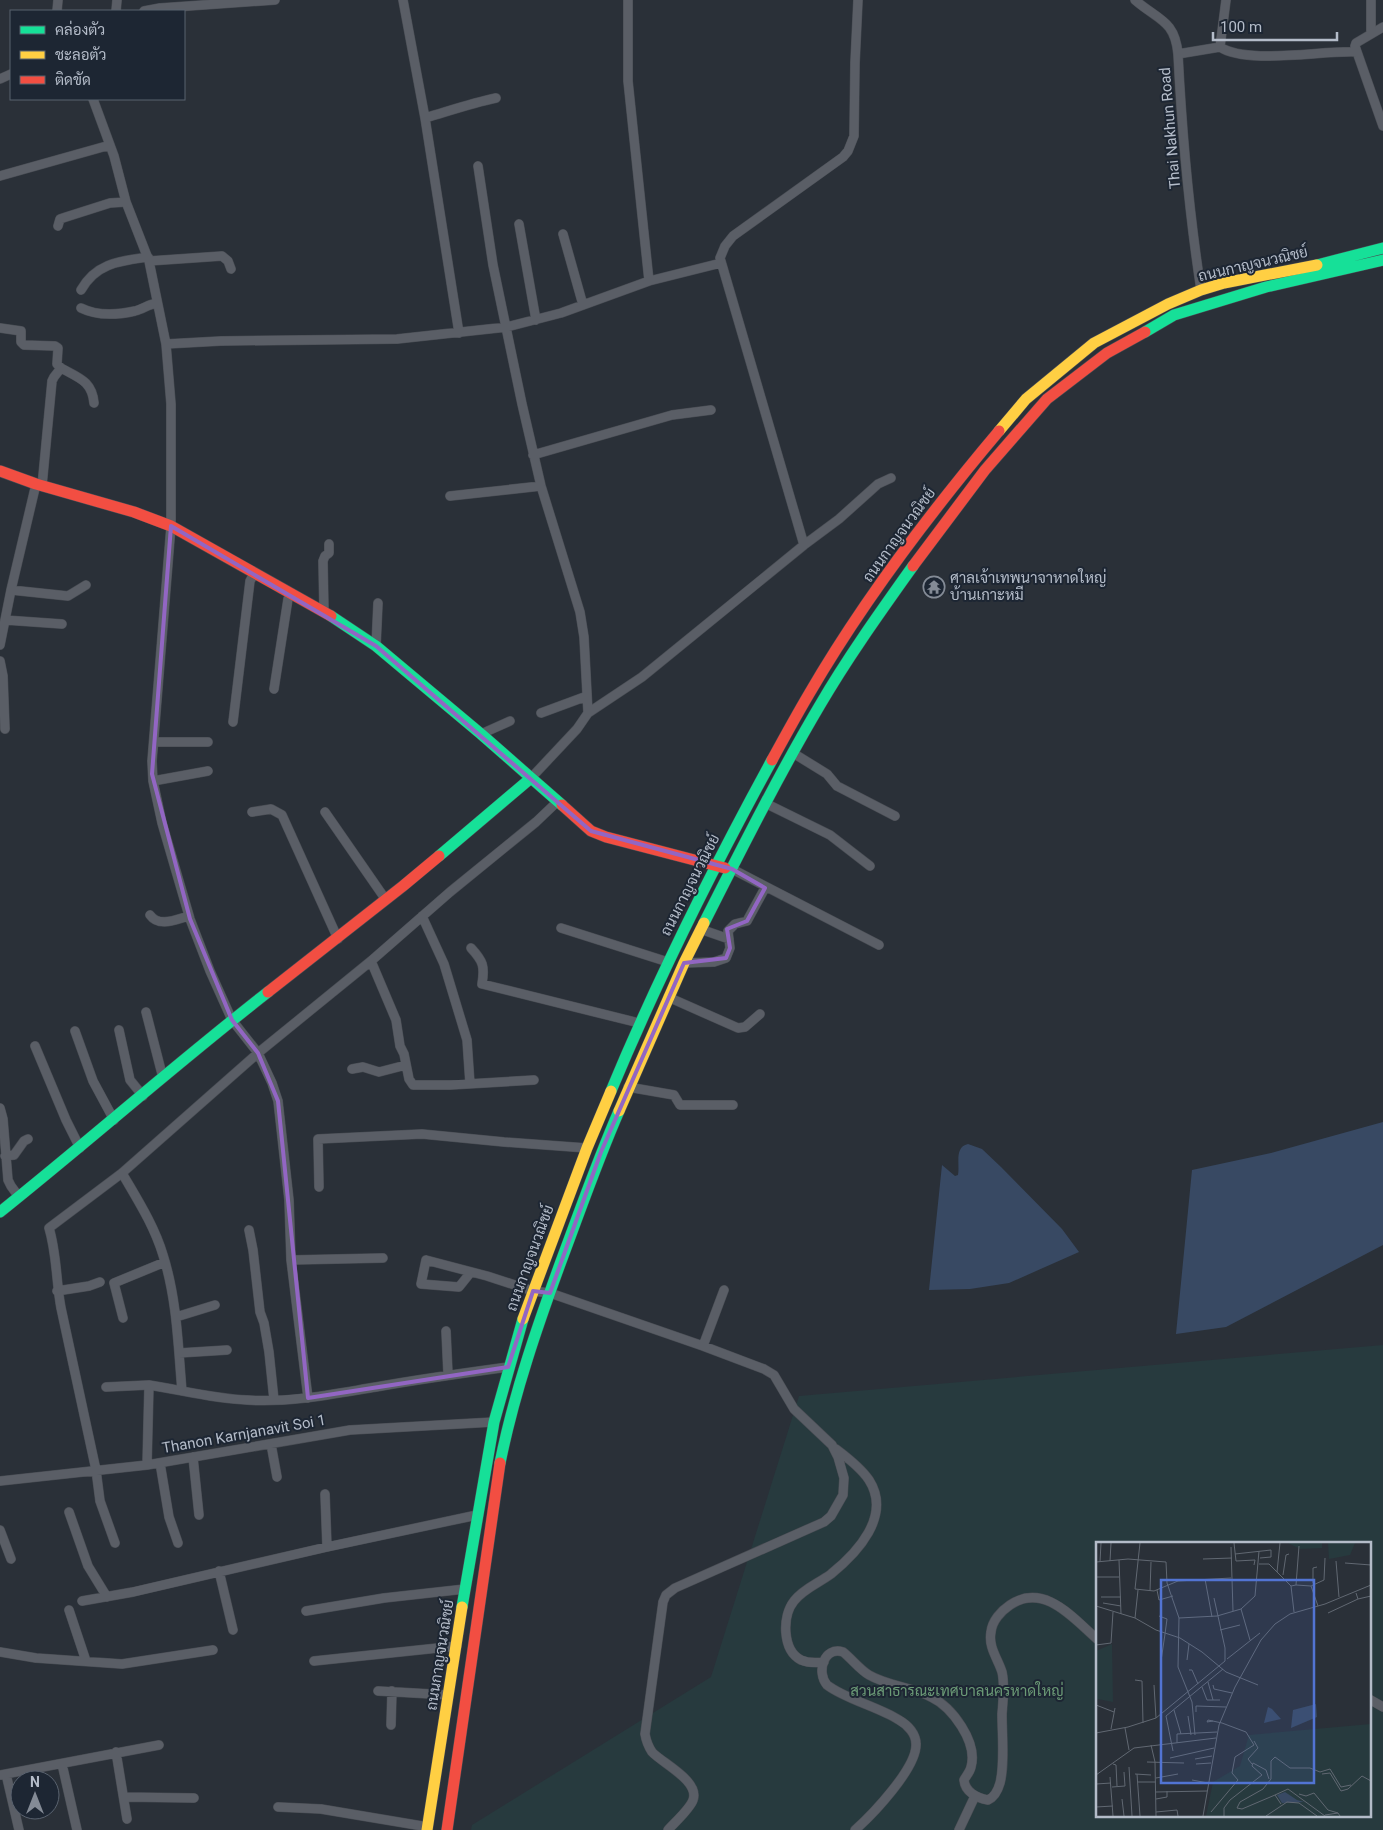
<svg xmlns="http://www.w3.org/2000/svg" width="1383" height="1830" viewBox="0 0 1383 1830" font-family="Roboto,Sarabun,sans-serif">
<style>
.green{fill:#273a3e;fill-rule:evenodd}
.water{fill:#384963}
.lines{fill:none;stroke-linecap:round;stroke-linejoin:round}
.street-casing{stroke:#484c53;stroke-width:10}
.fast-casing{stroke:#484c53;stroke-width:12}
.slow-casing{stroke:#484c53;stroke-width:12}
.jam-casing{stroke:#484c53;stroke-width:12}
.street{stroke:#5a5e66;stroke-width:9}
.fast{stroke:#16e098;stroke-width:11}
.slow{stroke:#ffcf43;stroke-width:11}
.jam{stroke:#f24e42;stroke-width:11}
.marked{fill:none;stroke:#9266c3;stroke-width:4;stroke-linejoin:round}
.labels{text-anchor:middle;stroke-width:4;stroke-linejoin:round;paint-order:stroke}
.street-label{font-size:15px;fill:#b4bcc9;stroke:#1d2633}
.poi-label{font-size:15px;fill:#b4bcc9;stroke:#1d2633;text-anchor:start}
.park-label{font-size:15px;fill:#6b9a76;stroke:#1d2633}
.inset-road{fill:none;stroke:#616872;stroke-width:1}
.view{fill:#5274d3;fill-opacity:0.15;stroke:#5274d3;stroke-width:2.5}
.inset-edge{fill:none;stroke:#b4bcc9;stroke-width:2.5}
</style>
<rect width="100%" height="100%" fill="#2a3038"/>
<!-- green -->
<path class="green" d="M1383 1345V1830H471L472 1825 711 1677 799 1396ZM1097 1544H1369V1816H1097Z"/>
<!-- water -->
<path class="water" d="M1383 1122V1245L1226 1327 1176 1334 1192 1170 1271 1153Z
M968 1144 982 1149 1001 1167 1062 1229 1079 1252 1009 1283 970 1289 929 1290 942 1165 955 1176 958 1175C960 1164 954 1147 968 1144Z"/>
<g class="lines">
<!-- street casing -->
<g class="street-casing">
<path id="street" d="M403 0 425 118 459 333
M628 0V81L649 281
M1135 0C1158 20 1175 20 1178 54
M57 11 58 0
M116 11 117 0
M144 11 160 8 275 0
M1371 34V0
M1220 47C1247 65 1323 50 1357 52L1355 46 1356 43 1383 27
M1357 52 1383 126
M0 79 11 74
M93 99 114 156 126 202 149 261 166 344 171 404V526L152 761 153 781 162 823 190 919 210 971 232 1020 258 1053 272 1083 278 1101 289 1200 291 1260 308 1398
M425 118C449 111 472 103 496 98
M478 166 493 265 522 404 541 486 580 612 584 637 588 713 577 729 531 778
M0 176 110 145
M519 224 536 320
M58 226 60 219 66 217 110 203 126 202
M563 234 583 305
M149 261 222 256 228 261 231 269
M81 290C96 263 120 261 148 257
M1201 290C1189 212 1182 133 1178 54L1220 47 1226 0
M81 308C97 316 117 315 135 311 143 309 149 304 157 303
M0 328 21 331V342L24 345 55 346 58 348 57 364 61 368 54 377 52 381 42 486
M166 344 221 341 397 339 507 327 561 313 649 281 721 263
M61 368C79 378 92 381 94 403
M533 455 672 415 711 410
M450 496 541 486
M804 545 720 258 725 246 733 236 843 157 848 151 854 136 855 63 858 0
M11 590 68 596 86 585
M324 612 323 561 325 556 329 553V544
M5 620 62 624
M0 645 11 590 36 484
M376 646 378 603
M0 661 3 676 5 729
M274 689 288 599 291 594
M541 713 587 696
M588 713 642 677 804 545 839 519 878 484 891 478
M233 722 250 581 254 574
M481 734 510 721
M154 742H208
M793 753 827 774 837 786 895 816
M153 781 208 771
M765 803 830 835 870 866
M252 812 271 809 282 815 338 939
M325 812 386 900
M732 869 879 945
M150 915C159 928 177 919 189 916
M422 916 444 964 467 1040 470 1084
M561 928 668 962
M700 929 729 939
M471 948C483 961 485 966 482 984L639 1023
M371 961 396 1020 400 1046 404 1054 409 1079 413 1085H450L534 1080
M684 963 714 962 726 958 730 948 728 931 735 924 747 921 765 888
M668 997 738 1028 745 1027 760 1014
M146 1012 163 1078
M119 1030 130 1080 143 1096
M75 1031 93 1081 114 1120
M35 1046 66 1120 80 1148
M352 1069 363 1067 379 1072 406 1065
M628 1087 674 1095 680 1105H733
M0 1108 3 1119 8 1180 11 1186 19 1197
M5 1156 14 1155 24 1141 28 1139
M122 1173C137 1199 154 1225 163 1255 177 1299 178 1345 182 1391
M319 1187 318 1139 422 1134 504 1142 587 1148
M249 1230 253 1250 260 1312 264 1323 269 1352 274 1400
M291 1260 383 1258
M471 1272 459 1287 421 1284 426 1260 487 1276 533 1291 550 1293 703 1346 764 1369 774 1375 794 1409 832 1445 838 1457 844 1478 843 1495 831 1516 824 1522 675 1588 666 1595 663 1602 645 1734C646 1740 648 1746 652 1752 662 1763 700 1781 693 1800 690 1809 674 1823 668 1830
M57 1291 89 1286 100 1282
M176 1317 215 1305
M123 1318 114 1283 165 1262
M446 1331 448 1374
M703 1346 724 1290
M179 1353 227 1350
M106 1387 149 1385
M271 1444 277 1477
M193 1457 199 1515
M160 1463 169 1517 178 1543
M147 1465 149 1385C181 1390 214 1399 247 1400 290 1403 333 1394 376 1387 420 1379 464 1373 508 1367
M0 1481 147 1465 350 1430 494 1422
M325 1494 327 1547
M69 1512 88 1566 107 1597
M0 1530 11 1559
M115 1543 100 1501 96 1470 61 1308C56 1282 57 1254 49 1228L122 1173 258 1053 371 961 450 892 536 822 557 802
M219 1571 233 1630
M82 1601 133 1592 327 1547 477 1515
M69 1610 86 1661
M306 1611 384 1598 465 1589
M0 1652 36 1658 122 1664 213 1650
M314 1661 457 1646
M824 1662C816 1663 808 1663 801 1660 782 1650 782 1616 794 1601 803 1589 819 1583 831 1574 857 1553 892 1516 869 1480 861 1468 848 1458 836 1449
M378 1691 449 1695
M1369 1699 1383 1707
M391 1725 392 1691
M116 1752 127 1819
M62 1764 77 1830
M6 1774 19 1830
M0 1775 159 1745
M124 1797 194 1798
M278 1807 321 1809 428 1827
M855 1830C872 1815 917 1768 916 1744 916 1734 908 1725 899 1720 879 1707 845 1699 827 1685 816 1672 824 1646 843 1652 852 1659 859 1669 869 1675 888 1686 912 1687 931 1697 952 1707 978 1742 971 1767 970 1772 966 1776 964 1780 965 1792 977 1798 988 1800 995 1797 998 1790 1000 1783 1005 1764 1002 1734 1002 1714 1003 1701 1005 1685 1002 1672 998 1659 988 1647 991 1632 992 1621 1001 1611 1010 1605 1044 1582 1073 1618 1097 1639
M959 1830 975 1796"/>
</g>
<!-- fast casing -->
<g class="fast-casing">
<path id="fast" d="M1317 265 1383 248
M1145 332 1174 315 1266 287 1383 260
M331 616 376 646 481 734 562 805
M439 856 531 778
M704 923C741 850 778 776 820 705 848 657 881 611 913 566
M611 1091C658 978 713 868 772 760
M0 1212C90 1140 177 1063 268 992
M500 1463C514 1393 538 1324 563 1256 581 1208 598 1159 619 1111
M462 1607 494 1422 523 1319"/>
</g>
<!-- slow casing -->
<g class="slow-casing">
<path id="slow" d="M999 431 1026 399 1094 343 1168 304 1201 290 1224 283 1317 265
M619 1111 684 963 704 923
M523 1319 587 1148 611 1091
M427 1830 462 1607"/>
</g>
<!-- jam casing -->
<g class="jam-casing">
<path id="jam" d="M0 471 36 484 134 512 171 526 331 616
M913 566 985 470 1047 399 1107 353 1145 332
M772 760C784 738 796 716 809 694 863 601 929 514 999 431
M562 805 591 831 606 837 725 868
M268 992 403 886 439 856
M447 1830 500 1463"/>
</g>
<!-- street -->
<use href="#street" class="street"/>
<!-- fast -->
<use href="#fast" class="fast"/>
<!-- slow -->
<use href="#slow" class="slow"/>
<!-- jam -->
<use href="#jam" class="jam"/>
</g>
<!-- marked area -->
<path class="marked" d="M171 526 376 646 591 831 732 869 765 888 747 921 727 929 730 948 726 958 684 963 601 1152 550 1293 533 1291 508 1367 308 1398 278 1101 258 1053 232 1020 190 919 152 774Z"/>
<!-- icons -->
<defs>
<g id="temple-ring" transform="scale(1.125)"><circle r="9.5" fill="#1d2633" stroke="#848b96" stroke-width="1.5"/><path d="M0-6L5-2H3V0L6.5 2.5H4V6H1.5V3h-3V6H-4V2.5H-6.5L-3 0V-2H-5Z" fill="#848b96"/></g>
</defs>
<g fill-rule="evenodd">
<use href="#temple-ring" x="934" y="587"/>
</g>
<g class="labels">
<!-- street labels -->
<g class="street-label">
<text transform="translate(1170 128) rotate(-95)" y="5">Thai Nakhun Road</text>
<text transform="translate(1253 264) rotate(-13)" y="5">ถนนกาญจนวณิชย์</text>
<text transform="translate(899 535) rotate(-54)" y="5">ถนนกาญจนวณิชย์</text>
<text transform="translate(690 885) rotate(-63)" y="5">ถนนกาญจนวณิชย์</text>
<text transform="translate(530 1258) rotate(-70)" y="5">ถนนกาญจนวณิชย์</text>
<text transform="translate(244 1434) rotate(-10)" y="5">Thanon Karnjanavit Soi 1</text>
<text transform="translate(440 1655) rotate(-81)" y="5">ถนนกาญจนวณิชย์</text>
</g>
<!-- poi labels -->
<g class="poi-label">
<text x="950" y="583">ศาลเจ้าเทพนาจาหาดใหญ่<tspan x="950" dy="17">บ้านเกาะหมี</tspan></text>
</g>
<!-- park labels -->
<g class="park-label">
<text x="957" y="1696">สวนสาธารณะเทศบาลนครหาดใหญ่</text>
</g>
</g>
<!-- overview -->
<g transform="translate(1096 1542)">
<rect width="275" height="275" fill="#2a3038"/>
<path d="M192 1H226V6L204 7ZM232 1H259L254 13 233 17ZM16 102 17 160 2 157 0 160V109ZM275 182V274H110L117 240 144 224 153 193Z" fill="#273a3e"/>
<path d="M220 162 221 175 195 186 197 168ZM172 165 176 167 185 177 168 181ZM189 250 201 258 208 260 186 261 181 253Z" fill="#384963"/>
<path class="inset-road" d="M44 1 39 47 58 49 82 39 135 36M138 1 140 19 159 18 158 23M135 5 137 69M139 12 175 8V15L164 16M107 17 136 16M23 18 25 72M14 19 15 1M240 19 243 55M0 20 32 17 70 20 71 41 83 76 82 125 96 160 99 193M4 20 5 1M249 21 275 23M163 22H173L195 44M181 30 184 1M187 33 190 13 193 12M0 35H23M109 37 116 75M217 41V26L221 25M200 43 215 44 228 38 229 16M215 44 222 64M61 48 63 58 77 54M54 49 55 20M260 51 262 57 275 54M5 55H25M7 61 25 64M0 64 39 76 60 88 84 96 106 110 130 130 162 143M145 67 154 98M198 70 195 44 200 43 203 4M232 71 262 57M63 74 71 77 69 92M39 76 42 48M83 76 121 74 145 67 159 54 163 9M124 88 144 83M0 103 15 101 17 70M131 117 164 91M91 118 93 102M65 119 69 92M93 128H96L102 142M39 138 46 139 47 181M112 140 117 158M58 143 60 176M117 143 118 147 136 151M106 145 111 158H124M0 163 18 170M78 168 85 192M100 170V164L130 165M92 174 95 193M29 186 33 208M15 187 19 166M0 191 32 185 60 176 129 119V106L118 56M81 201V192L121 190M55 203 59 220 60 274M77 209 70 174 127 127M74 216 118 206M99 217 116 214M51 220 88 221M17 222 20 223 21 244M100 222 115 221M156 222 152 217 162 206 158 199M33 225 36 274M39 232 55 233M41 232 44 274M226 232 234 231 245 249 252 247 266 234 275 239M0 233 38 206 120 196M14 235 17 274M60 236 82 232M96 238 112 241M42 240H60M0 242 15 241M16 245 29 244 28 230M60 250 111 249M203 252 210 254 218 251 232 268 242 271M179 253 146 267 141 266 144 260 167 247 175 237V219L179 215 194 226H214L224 230 234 227 245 245 255 243M26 257 28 274M60 257 71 255V249M185 262 179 253 192 247 229 274M0 265 17 264M60 270 81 268 82 274M115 270 142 238 136 231 139 215 158 203 150 190 126 181 112 178 111 180 117 179M229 273 242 271 244 274M107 274 123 183 139 145 165 98 179 82 194 72 229 62 275 43M128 274V266L134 258 166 233 156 224 157 221 170 228 173 237M170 274 191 260 203 261 221 274"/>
<path class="view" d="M65 38H218V241H65Z"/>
<rect width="275" height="275" class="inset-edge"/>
</g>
<!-- legend -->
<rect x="10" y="10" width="175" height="90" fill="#1d2633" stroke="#59626f"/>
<rect x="20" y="26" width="25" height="8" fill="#16e098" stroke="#59626f"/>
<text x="55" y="35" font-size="15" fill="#b4bcc9">คล่องตัว</text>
<rect x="20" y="51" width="25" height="8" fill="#ffcf43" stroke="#59626f"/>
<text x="55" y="60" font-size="15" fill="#b4bcc9">ชะลอตัว</text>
<rect x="20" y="76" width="25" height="8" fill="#f24e42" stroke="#59626f"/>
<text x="55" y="85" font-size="15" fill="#b4bcc9">ติดขัด</text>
<!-- north arrow -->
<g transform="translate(35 1795)"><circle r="24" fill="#1d2633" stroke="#59626f"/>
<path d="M0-4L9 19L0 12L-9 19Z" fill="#848b96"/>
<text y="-8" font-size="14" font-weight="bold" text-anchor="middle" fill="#b4bcc9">N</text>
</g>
<!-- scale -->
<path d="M1213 32v8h124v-8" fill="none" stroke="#b4bcc9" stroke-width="2.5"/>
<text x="1220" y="32" font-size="15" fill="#b4bcc9" stroke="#1d2633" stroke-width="4" paint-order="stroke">100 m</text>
</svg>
